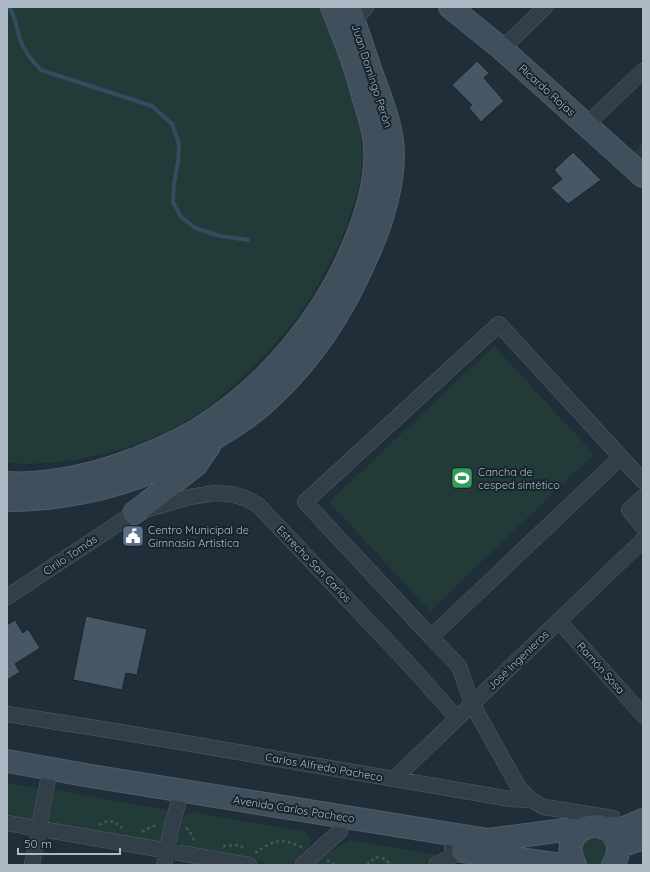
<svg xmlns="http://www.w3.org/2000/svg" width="650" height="872" viewBox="0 0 650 872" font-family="Quicksand,sans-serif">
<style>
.green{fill:#223b39}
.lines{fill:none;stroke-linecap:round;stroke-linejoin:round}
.stream{stroke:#324d60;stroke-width:4}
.building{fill:#475864;stroke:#1a262f}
.street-casing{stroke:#505d66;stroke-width:16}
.secondary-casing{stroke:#505d66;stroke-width:24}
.path{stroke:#415856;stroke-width:2.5;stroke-dasharray:3 3;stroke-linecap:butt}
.street{stroke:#333f48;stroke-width:15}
.secondary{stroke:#404f5c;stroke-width:22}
.labels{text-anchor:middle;stroke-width:4;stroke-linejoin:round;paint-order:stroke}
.street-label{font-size:11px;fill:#adbac5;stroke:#18242d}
.poi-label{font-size:11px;fill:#adbac5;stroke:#18242d;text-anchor:start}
</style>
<rect width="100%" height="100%" fill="#1f2e38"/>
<!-- green -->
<path class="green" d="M7 7H321C339 55 362 104 362 156 362 176 357 196 350 215 327 287 279 349 221 396 208 407 194 418 179 425 127 453 66 467 7 463Z
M643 143V167L630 156Z
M494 346 594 454 430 611 329 502Z
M7 783 40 789 34 822 7 817Z
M55 790 167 810 162 843 48 825Z
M192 812 306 832 311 838 310 845 290 865H275L182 849 177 846V844C177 832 179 815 192 812Z
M593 832 612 845 604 865H585L577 846Z
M350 840 436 855V857L423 865H314C326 854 335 846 350 840Z"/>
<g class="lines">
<!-- stream -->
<path class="stream" d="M8 7C16 15 16 28 20 39 24 52 32 61 41 70L152 106 172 124 179 144 178 162 174 184 173 202 181 217 195 228 220 236 248 240"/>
</g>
<!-- building -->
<path class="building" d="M477 61 489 73 484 78 504 101 481 122 469 108 472 105 452 85Z
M573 152 601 180 568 204 551 188 562 179 554 170Z
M86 616 147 629 137 675 126 673 122 690 73 680Z
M15 620 23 633 28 629 40 648 15 664 20 672 7 680V625Z"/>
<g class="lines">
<!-- street casing -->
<g class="street-casing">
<path id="street" d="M358 30V17L366 7
M502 49 545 7
M586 125 643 71
M621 457 431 637 305 502 499 324 643 481
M643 497 629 510 643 527
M7 597 134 513 190 497 215 493 231 494 245 498 258 505 406 661 457 718
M559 621 643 715
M431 637 459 666 472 704 519 788 531 800
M7 714 121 732 511 799 531 800 544 807 613 818
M394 779 643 540
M7 823 249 865
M32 865 48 780
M164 865 171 829 178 804
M302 865 340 831
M436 865 452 856V849"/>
</g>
<!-- secondary casing -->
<g class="secondary-casing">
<path id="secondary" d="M450 7 502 49 643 176
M7 483C36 485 65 480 93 473 126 464 151 454 181 439 188 435 195 432 202 427 270 383 325 317 355 242 367 213 377 178 375 147 374 130 369 114 364 99 361 87 357 74 353 62 347 44 339 25 332 7
M7 500C55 500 111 490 155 470 172 463 188 454 203 445 229 430 253 415 274 394 312 358 341 314 362 267 379 232 392 195 393 156 393 126 380 97 370 69 363 48 356 27 349 7
M134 513 196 465 209 446
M7 761 91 776 488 840 565 830H581
M604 828H624L643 820
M618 847 643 838
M463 851 561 865
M575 865C555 829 609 809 618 845 619 852 617 860 613 865"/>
</g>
<!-- path -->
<path class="path" d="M99 825C109 819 114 820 122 828
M186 828 189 830 195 842
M142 832 153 826H157
M223 846 240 845 244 849
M255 853C275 840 278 837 302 847
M327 860 334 865
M367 865 376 857 385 859 391 865"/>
<!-- street -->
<use href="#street" class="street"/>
<!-- secondary -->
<use href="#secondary" class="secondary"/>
</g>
<!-- icons -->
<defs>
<g id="stadium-square" transform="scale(1.15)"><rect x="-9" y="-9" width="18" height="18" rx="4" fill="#2e9e5b" stroke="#18242d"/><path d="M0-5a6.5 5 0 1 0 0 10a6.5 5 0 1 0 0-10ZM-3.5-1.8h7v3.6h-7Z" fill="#fff"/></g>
<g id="civic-square" transform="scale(1.15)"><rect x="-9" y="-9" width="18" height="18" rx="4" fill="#5c6f8a" stroke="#18242d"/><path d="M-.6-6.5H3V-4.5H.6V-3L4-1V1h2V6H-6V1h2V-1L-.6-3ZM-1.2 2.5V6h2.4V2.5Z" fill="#fff"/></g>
</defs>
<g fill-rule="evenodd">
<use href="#stadium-square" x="462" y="478"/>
<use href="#civic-square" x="133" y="536"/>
</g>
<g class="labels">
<!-- street labels -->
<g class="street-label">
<text transform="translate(372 76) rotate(72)" y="4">Juan Domingo Perón</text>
<text transform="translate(547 90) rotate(42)" y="4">Ricardo Rojas</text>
<text transform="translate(70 555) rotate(-34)" y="4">Cirilo Tomás</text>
<text transform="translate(314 564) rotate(46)" y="4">Estrecho San Carlos</text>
<text transform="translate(518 660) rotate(-44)" y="4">José Ingenieros</text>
<text transform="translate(601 668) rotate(48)" y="4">Ramón Sosa</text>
<text transform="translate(324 767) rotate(10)" y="4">Carlos Alfredo Pacheco</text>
<text transform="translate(294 809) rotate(9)" y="4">Avenida Carlos Pacheco</text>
</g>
<!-- poi labels -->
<g class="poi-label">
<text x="478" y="476">Cancha de<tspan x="478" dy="13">cesped sintético</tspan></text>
<text x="148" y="534">Centro Municipal de<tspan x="148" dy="13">Gimnasia Artistica</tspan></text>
</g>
</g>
<!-- border -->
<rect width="650" height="872" fill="none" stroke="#adbac5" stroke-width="16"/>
<!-- scale -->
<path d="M18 848v6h102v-6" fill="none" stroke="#adbac5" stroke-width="2"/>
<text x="24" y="848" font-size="12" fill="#adbac5" stroke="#18242d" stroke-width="3" paint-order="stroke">50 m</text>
</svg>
